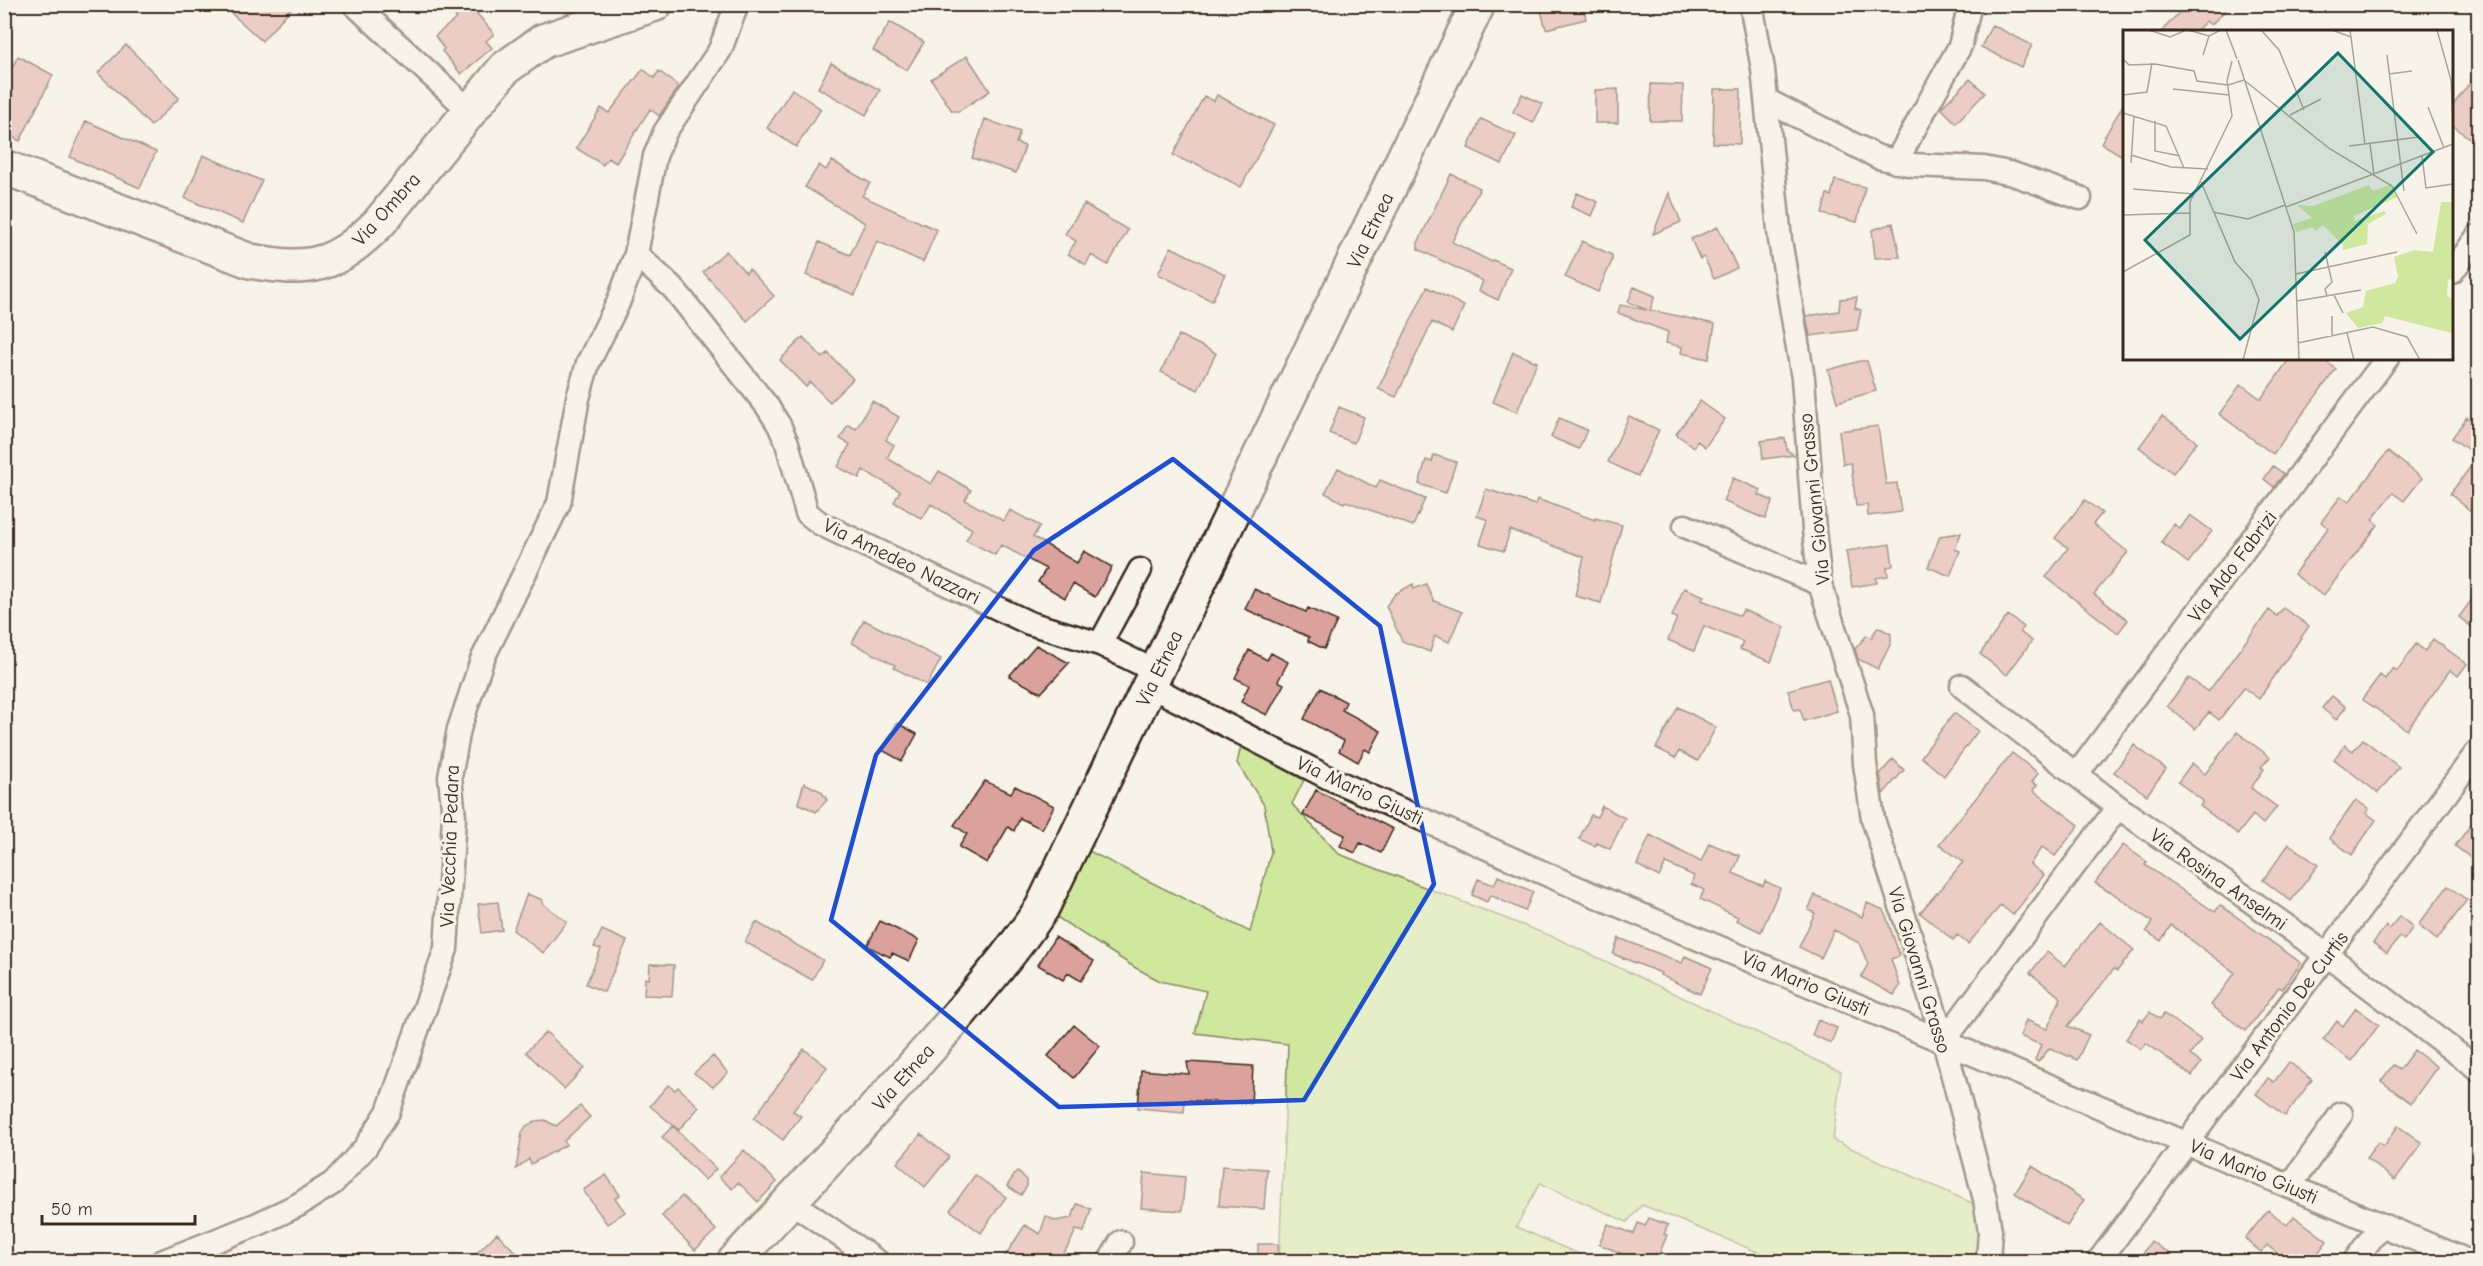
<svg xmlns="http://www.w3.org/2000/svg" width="2483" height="1266" viewBox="0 0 2483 1266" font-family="'Comic Neue',sans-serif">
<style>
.green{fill:#cfe89e;stroke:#85895e;stroke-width:1.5}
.building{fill:#dba19c;stroke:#3b2a1e;stroke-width:1.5}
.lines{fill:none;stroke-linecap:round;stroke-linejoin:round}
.minor-casing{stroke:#3b2a1e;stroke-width:27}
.secondary-casing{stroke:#3b2a1e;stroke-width:38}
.minor{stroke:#f7f3e8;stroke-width:22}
.secondary{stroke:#f7f3e8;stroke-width:33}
.marked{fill:none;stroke:#1d4ed8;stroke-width:4.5;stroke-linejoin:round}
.labels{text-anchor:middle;stroke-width:6;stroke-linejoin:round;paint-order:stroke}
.street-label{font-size:20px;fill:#3b2a1e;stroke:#f7f3e8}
.inset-road{fill:none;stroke:#aca397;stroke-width:1.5}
.view{fill:#0f766e;fill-opacity:0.15;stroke:#0f766e;stroke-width:3}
.inset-edge{fill:none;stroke:#3b2a1e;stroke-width:3}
</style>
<rect width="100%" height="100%" fill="#f7f3e8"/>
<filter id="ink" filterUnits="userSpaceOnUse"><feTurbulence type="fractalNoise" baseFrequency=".0167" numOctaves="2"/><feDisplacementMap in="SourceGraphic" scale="12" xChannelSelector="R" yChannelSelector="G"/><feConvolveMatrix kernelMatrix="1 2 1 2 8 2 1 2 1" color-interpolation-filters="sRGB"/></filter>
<g filter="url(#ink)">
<!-- green -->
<path class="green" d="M1241 746 1304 780 1292 804 1339 854 1556 938 1841 1072 1833 1140 1983 1208 1981 1262 1780 1261 1642 1205 1627 1222 1540 1183 1516 1227 1595 1261H1279L1288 1044 1195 1033 1206 991 1160 981 1134 967 1055 916 1089 851 1250 932 1271 852 1264 805 1237 763Z"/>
<!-- building -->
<path class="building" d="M221 4H295L262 41Z
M444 4H469L494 34 486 41 492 48 461 74 442 51 444 49 435 36 457 18Z
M1539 4H1583L1586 19 1546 29Z
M2231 4 2211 25 2206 21 2195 32H2161L2187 4Z
M890 22 924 42 907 70 873 50Z
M1992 25 2032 45 2021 67 1981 47Z
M126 45 179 98 151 126 98 73Z
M18 56 53 75 20 141 4 133V84Z
M967 56 990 91 959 111H952L931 79Z
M831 63 880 90 866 115 818 88Z
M643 69 654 78 659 71 679 87 659 116 650 109 616 163 608 158 603 165 576 148 601 108 609 113Z
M2478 72V145L2451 124V108Z
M1970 79 1985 93 1956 123 1941 108Z
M1651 84 1683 85 1682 121H1650Z
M792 89 821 109 796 147 767 128Z
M1618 89V123H1595V90Z
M1714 89H1741L1740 144 1713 143Z
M1522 94 1543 104 1533 123 1513 112Z
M1217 95 1274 125 1241 187 1193 162 1192 164 1173 155 1204 96 1214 101Z
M2124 103V157L2101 143Z
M985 119 1020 132 1016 143 1025 146 1016 173 972 158Z
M1481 119 1516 135 1502 164 1468 148Z
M86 121 156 152 140 188 70 157Z
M203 155 262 181 243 223 185 198Z
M832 161 870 183 862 196 937 230 923 262 877 241 855 295 806 275 819 242 850 255 865 223 805 187 819 165 826 170Z
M1451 174 1480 188 1452 242 1492 262 1493 260 1511 268 1498 300 1479 291 1483 281 1418 249V243Z
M1835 180 1865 187 1857 222 1822 214 1827 194 1831 196Z
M1577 193 1598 202 1592 216 1571 207Z
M1669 193 1681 222 1653 234Z
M1084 204 1128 230 1108 265 1091 255 1086 265 1068 254 1076 241 1065 234Z
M1893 223 1900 257 1875 258 1872 230Z
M1718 227 1737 268 1714 279 1704 257 1700 259 1691 239Z
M1582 241 1612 255V261L1598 292 1565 277Z
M1171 247 1225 274 1212 301 1158 274Z
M726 251 746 273 749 269 774 296 747 321 703 272Z
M1427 287 1464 306 1452 332 1432 322 1396 397 1378 389Z
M1634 287 1655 296 1650 310 1715 324 1709 359 1681 353 1682 347 1666 343 1668 332 1618 313 1620 305 1647 310 1628 302Z
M1857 297 1855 308 1861 310 1857 330 1810 336 1806 316 1839 311 1840 299Z
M1179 335 1216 353 1198 390 1161 372Z
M803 337 823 358 828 353 853 379 830 402 810 382 806 387 780 360Z
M1513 352 1537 362 1517 412 1493 402Z
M2290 358H2321L2336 369 2273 454 2219 414 2241 384 2261 399Z
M1860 361H1867L1876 391 1837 402 1828 370Z
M872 401 899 417 886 440 894 445 887 458 931 484 939 471 971 490 965 500 1004 521 1010 510 1040 526 1033 537 1077 563 1084 551 1112 567 1095 597 1073 584 1065 598 1038 582 1046 569 1001 545 995 555 966 540 972 529 931 504 922 519 894 502 900 491 863 470 859 478 838 467 850 444 840 439 848 425 856 429Z
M1700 401 1725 419 1705 447 1697 441 1694 447 1676 434Z
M1339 407 1364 417 1354 443 1329 433Z
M1629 416 1659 430 1638 476 1608 462Z
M2162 416 2197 442 2173 473 2139 447Z
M2467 417 2478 425V517L2450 494 2478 457 2452 438Z
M1559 418 1587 430 1579 449 1551 437Z
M1878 426 1886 484 1897 483 1901 512 1868 516 1867 505 1856 506 1851 463 1843 464 1839 431Z
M1785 438 1787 450 1794 455 1763 459 1761 441Z
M2388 451 2422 478 2404 501 2393 493 2372 520 2378 525 2323 596 2294 574 2328 528 2321 522 2341 496 2349 502Z
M1434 455 1456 462 1446 493 1419 484 1426 460 1432 462Z
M2273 466 2284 474 2274 487 2264 479Z
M1338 468 1376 488 1380 480 1425 499 1413 526 1346 501 1344 503 1325 493Z
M1733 478 1761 490 1759 495 1773 501 1765 519 1723 501Z
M1486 489 1535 505 1537 499 1595 520V518L1622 525 1601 603 1575 596 1584 557 1510 530 1504 551 1480 544 1488 520 1477 516Z
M2085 500 2102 513 2093 524 2128 552 2094 594 2128 620 2118 633 2046 577 2068 548 2055 538Z
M2190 515 2212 531 2188 563 2161 542 2174 524 2180 529Z
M1961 533 1955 549 1960 551 1950 576 1928 567 1940 536Z
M1890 544 1893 566 1887 567 1888 576 1876 578 1877 583 1852 587 1846 551Z
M1413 584 1414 589 1426 584 1434 601 1462 612 1449 642 1435 636 1430 652 1402 641 1386 606 1395 594Z
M1684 588 1704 596 1702 600 1740 616 1743 610 1785 627 1771 662 1740 649 1743 642 1704 626 1694 651 1668 640 1677 618 1672 616Z
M1254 589 1306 612 1308 608 1337 621 1324 649 1308 641 1309 637 1245 609Z
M2478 591V632L2459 617Z
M2283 608 2309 626 2259 699 2244 688 2219 720 2209 712 2195 729 2167 706 2189 678 2208 692 2269 610 2277 616Z
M2008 615 2024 627 2020 632 2032 641 2007 675 1980 654Z
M864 620 941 659 927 685 894 668 895 665 852 643Z
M1878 627 1891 634V643L1878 669 1858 659 1855 649 1867 635 1871 638Z
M2433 639 2467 664 2458 676 2450 670 2407 730 2362 699 2380 675 2385 679 2393 668 2397 671 2416 644 2425 651Z
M1036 645 1069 663 1041 693 1009 676Z
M1249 650 1267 660 1271 653 1288 662 1278 681 1284 684 1267 715 1241 702 1249 685 1235 678Z
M1828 679 1837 711 1804 721 1800 709 1794 710 1788 690Z
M1320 688 1346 702 1342 710 1381 731 1370 752 1365 749 1358 762 1339 751 1344 741 1304 719Z
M2332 696 2346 707 2336 720 2322 708Z
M1678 707 1716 727 1698 761 1679 751 1676 758 1656 748Z
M1954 713 1978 731 1944 776 1921 757Z
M897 723 917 734 902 761 882 750Z
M2237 732 2270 757 2261 767 2264 769 2251 788 2277 807 2263 824 2253 815 2238 834 2200 806 2203 801 2178 782 2192 763 2205 774Z
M2363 739 2399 767 2378 793 2334 759 2345 745 2353 751Z
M2134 745 2166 769 2147 795 2114 772Z
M2012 753 2038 773 2032 782 2037 785 2033 790 2079 825 2055 856 2042 847 2030 864 2044 875 2013 915 2001 905 1968 944 1957 935 1953 940 1920 913 1963 862 1939 844Z
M1893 759 1904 770 1883 794 1880 774Z
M985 781 1011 793 1015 786 1054 806 1042 829 1020 818 1014 831 1008 827 987 863 959 847 967 834 954 825Z
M804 783 821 791 827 800 816 812 798 803Z
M1316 790 1393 829 1381 853 1360 843 1355 853 1340 846 1345 835 1303 815Z
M2356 800 2369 809 2366 813 2376 820 2352 855 2329 838Z
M1602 806 1625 818 1610 849 1597 843 1595 846 1579 839 1591 815 1597 817Z
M2478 815V863L2455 846Z
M1650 835 1701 862 1709 843 1740 856 1733 873 1763 886 1765 881 1780 888 1761 932 1736 920 1738 917 1700 899 1704 890 1691 884 1694 876 1666 863 1659 877 1637 865Z
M2289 844 2318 865 2291 901 2263 880Z
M2123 845 2147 862 2145 865 2215 912 2220 905 2301 963 2282 989 2279 987 2246 1031 2211 1005 2235 973 2171 925 2161 941 2146 931 2152 922 2110 891 2109 892 2095 883Z
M1498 876 1533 892 1525 911 1490 895 1487 902 1472 895 1478 879 1494 885Z
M2448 886 2467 900 2437 940 2418 925Z
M527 894 543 900 542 903 567 922 543 953 513 930Z
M1815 895 1862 917 1867 903 1884 910 1900 956 1891 959 1900 986 1894 995 1861 977 1868 964 1859 943 1834 930 1821 958 1799 947 1815 913 1808 910Z
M498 902 502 930 482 933 478 904Z
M2399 916 2413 927 2404 940 2400 937 2387 953 2373 943 2386 926 2390 929Z
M880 921 919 940 909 961 892 953 890 957 867 946Z
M756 922 823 960 812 980 745 942Z
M2100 922 2134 950 2117 971 2114 969 2068 1026 2089 1035 2077 1060 2050 1048 2038 1062 2035 1060 2041 1045 2020 1036 2026 1020 2047 1029 2061 998 2030 973 2047 952 2065 966Z
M602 930 627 941 604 992 586 984 601 949 594 947Z
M1055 937 1094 961 1081 981 1068 973 1063 980 1038 965Z
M1619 938 1682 963 1685 956 1712 968 1700 994 1660 975 1661 973 1613 954Z
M650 964 674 965 672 996 644 995 645 978 649 979Z
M2356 1008 2379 1025 2352 1061 2323 1040 2337 1021 2343 1026Z
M2150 1012 2160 1019 2164 1014 2201 1040 2190 1055 2201 1063 2192 1076 2146 1043 2141 1049 2126 1039 2140 1019 2143 1021Z
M1818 1020 1837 1028 1831 1043 1812 1035Z
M1074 1025 1100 1046 1074 1078 1048 1056Z
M546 1032 584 1068 564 1089 526 1052Z
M804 1049 827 1067 793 1111 801 1116 783 1140 754 1118Z
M2414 1050 2437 1067 2411 1103 2381 1081 2393 1065 2400 1069Z
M713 1056 728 1073 713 1087 694 1073Z
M1187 1062 1253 1066 1251 1104 1185 1100 1184 1112 1138 1108 1141 1070 1189 1074Z
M2289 1062 2312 1080 2285 1116 2256 1094 2268 1078 2274 1082Z
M668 1085 675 1090 678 1087 699 1107 679 1130 650 1106Z
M580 1106 590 1117 564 1141 566 1145 531 1164 529 1159 516 1169 522 1133 526 1126 536 1121 545 1120 556 1126Z
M673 1126 716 1169 705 1180 662 1137Z
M2398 1126 2422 1143 2395 1180 2366 1158 2378 1142 2384 1146Z
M921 1134 949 1157 925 1187 897 1163Z
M744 1150 777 1182 758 1202 738 1182 732 1189 719 1177Z
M1222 1166 1267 1169 1264 1209 1219 1206Z
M2032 1166 2084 1200 2067 1226 2015 1193Z
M1017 1171 1027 1180V1186L1021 1195 1007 1186Z
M1144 1173 1185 1177 1182 1211 1141 1208Z
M606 1175 620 1195 615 1198 625 1212 607 1224 583 1190Z
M975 1175 1006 1197 981 1233 950 1210Z
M682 1196 716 1230 695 1250 662 1216Z
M1077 1204 1091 1209 1084 1232 1076 1230 1071 1241 1058 1262H1001L1025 1225 1040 1234 1046 1216 1055 1221 1072 1218Z
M2268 1210 2287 1225 2294 1216 2327 1241 2312 1261 2288 1262 2267 1245 2261 1252 2245 1239Z
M1649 1218 1668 1225 1664 1234 1667 1235 1656 1262H1641L1599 1244 1608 1224 1634 1234 1638 1223 1645 1226Z
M497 1233 525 1262H468Z
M2151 1241 2181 1262H2137Z
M1258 1244H1278L1279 1262H1258Z"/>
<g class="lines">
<!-- minor casing -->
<g class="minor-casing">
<path id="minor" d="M354 4 470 111
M1751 4 1763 69 1780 240 1803 378 1814 530 1820 584 1862 715 1865 764 1873 819 1944 1041 1985 1199 1990 1231 1988 1262
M1766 100 1878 157 1913 165 1984 168 2013 174 2080 198
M1896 162 1960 46 1970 4
M636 254 674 289 767 406 779 425 787 443 807 513 821 524 1029 623 1100 644 1157 672
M2452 272 2478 236
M1685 526 1820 584
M1100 644 1140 570
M1150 686 1329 778 1589 893 2470 1262
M1962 686 2118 807 2327 955 2478 1069
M2077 774 2387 358
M1944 1041 2118 807
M2290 1186 2341 1114
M790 1201 878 1262
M161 1262 258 1224 298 1205 333 1183 365 1148 388 1112 446 949 454 817 450 777 459 729 482 660 559 503 578 398 588 363 618 303 636 254 655 156 665 132 720 50 737 4
M1109 1262 1121 1242
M2098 1262 2478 751
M2354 1262 2381 1225"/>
</g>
<!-- secondary casing -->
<g class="secondary-casing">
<path id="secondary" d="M4 167 250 261C311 272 334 267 379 223L505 68 543 41 655 4
M734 1262C801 1189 869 1117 934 1043 972 999 1010 956 1042 908L1478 4"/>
</g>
<!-- minor -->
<use href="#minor" class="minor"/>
<!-- secondary -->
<use href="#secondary" class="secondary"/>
</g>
</g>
<!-- marked area -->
<path d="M0 0H2483V1266H0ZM1173 459 1380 626 1434 884 1304 1100 1059 1107 831 920 876 755 1034 550Z" fill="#f7f3e8" fill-opacity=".55" fill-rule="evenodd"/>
<path class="marked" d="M1173 459 1380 626 1434 884 1304 1100 1059 1107 831 920 876 755 1034 550Z"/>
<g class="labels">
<!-- street labels -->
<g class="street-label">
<text transform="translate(386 209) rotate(-48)" y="7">Via Ombra</text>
<text transform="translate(1370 230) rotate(-64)" y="7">Via Etnea</text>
<text transform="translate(1814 499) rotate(-96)" y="7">Via Giovanni Grasso</text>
<text transform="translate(902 561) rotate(26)" y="7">Via Amedeo Nazzari</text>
<text transform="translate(2232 566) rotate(-53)" y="7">Via Aldo Fabrizi</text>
<text transform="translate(1159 668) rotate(-64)" y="7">Via Etnea</text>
<text transform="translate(1360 790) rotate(25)" y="7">Via Mario Giusti</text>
<text transform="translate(449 846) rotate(-88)" y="7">Via Vecchia Pedara</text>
<text transform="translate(2219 879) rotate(35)" y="7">Via Rosina Anselmi</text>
<text transform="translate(1920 970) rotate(73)" y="7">Via Giovanni Grasso</text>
<text transform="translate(1806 983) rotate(23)" y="7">Via Mario Giusti</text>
<text transform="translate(2289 1006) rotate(-53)" y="7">Via Antonio De Curtis</text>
<text transform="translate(903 1077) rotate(-48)" y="7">Via Etnea</text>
<text transform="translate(2254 1171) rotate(23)" y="7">Via Mario Giusti</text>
</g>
</g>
<!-- overview -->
<g transform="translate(2123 30)">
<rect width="330" height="330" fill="#f7f3e8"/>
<path d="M246 155 250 161 267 155 274 167 231 186 232 191 261 181 263 184 245 194 244 214 220 220V215L200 195 192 201 190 197 173 202 170 194 189 188 174 175 190 176ZM318 172H330V248L325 250 324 266 330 269V307L328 303 262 286 259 293 235 298 223 283 240 277 243 261 272 253 275 246 271 227 291 220 310 222Z" fill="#cfe89e"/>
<path class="inset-road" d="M26 0 47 7 61 1M65 0 86 6 98 0M103 0 114 29M138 0 156 20 181 80M209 0 228 7M227 0 242 114M314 0 328 50 330 91M80 25 86 6M264 25 281 161M0 29 6 35 32 34 71 41 74 51 105 55M115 30 171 202 176 330M266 44 289 41M105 55 121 50 207 119 269 156 294 204M50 59 106 65M0 65 24 62 29 33M305 77 321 118M0 83 43 96 61 138M167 85 198 69M32 91V121L57 126M247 114 251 145M226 116 296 107M8 125 48 137 85 139M299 126 303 158 330 154M8 133 11 86M78 152 112 232 128 250 136 270 120 330M10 159 71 164M163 177 330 114M90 182 125 189 162 175M0 185 67 183M202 222 209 252 202 259 204 266M0 242 67 205V172L109 86 104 51 109 31M173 244 274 222M211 265 220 283M174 271 238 260M224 303 231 330M209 306V286M175 313 250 297 284 307 297 330"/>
<path class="view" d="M215 23 310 122 117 309 22 210Z"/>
<rect width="330" height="330" class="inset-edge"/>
</g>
<!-- margin -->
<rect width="2483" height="1266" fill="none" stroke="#f7f3e8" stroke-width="24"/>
<rect x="12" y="12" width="2459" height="1242" fill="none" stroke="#3b2a1e" stroke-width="2" filter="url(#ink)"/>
<!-- scale -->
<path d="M42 1215v9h153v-9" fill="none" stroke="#3b2a1e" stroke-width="3"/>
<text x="51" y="1215" font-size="18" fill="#3b2a1e" stroke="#f7f3e8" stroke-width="4.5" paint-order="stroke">50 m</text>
</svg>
